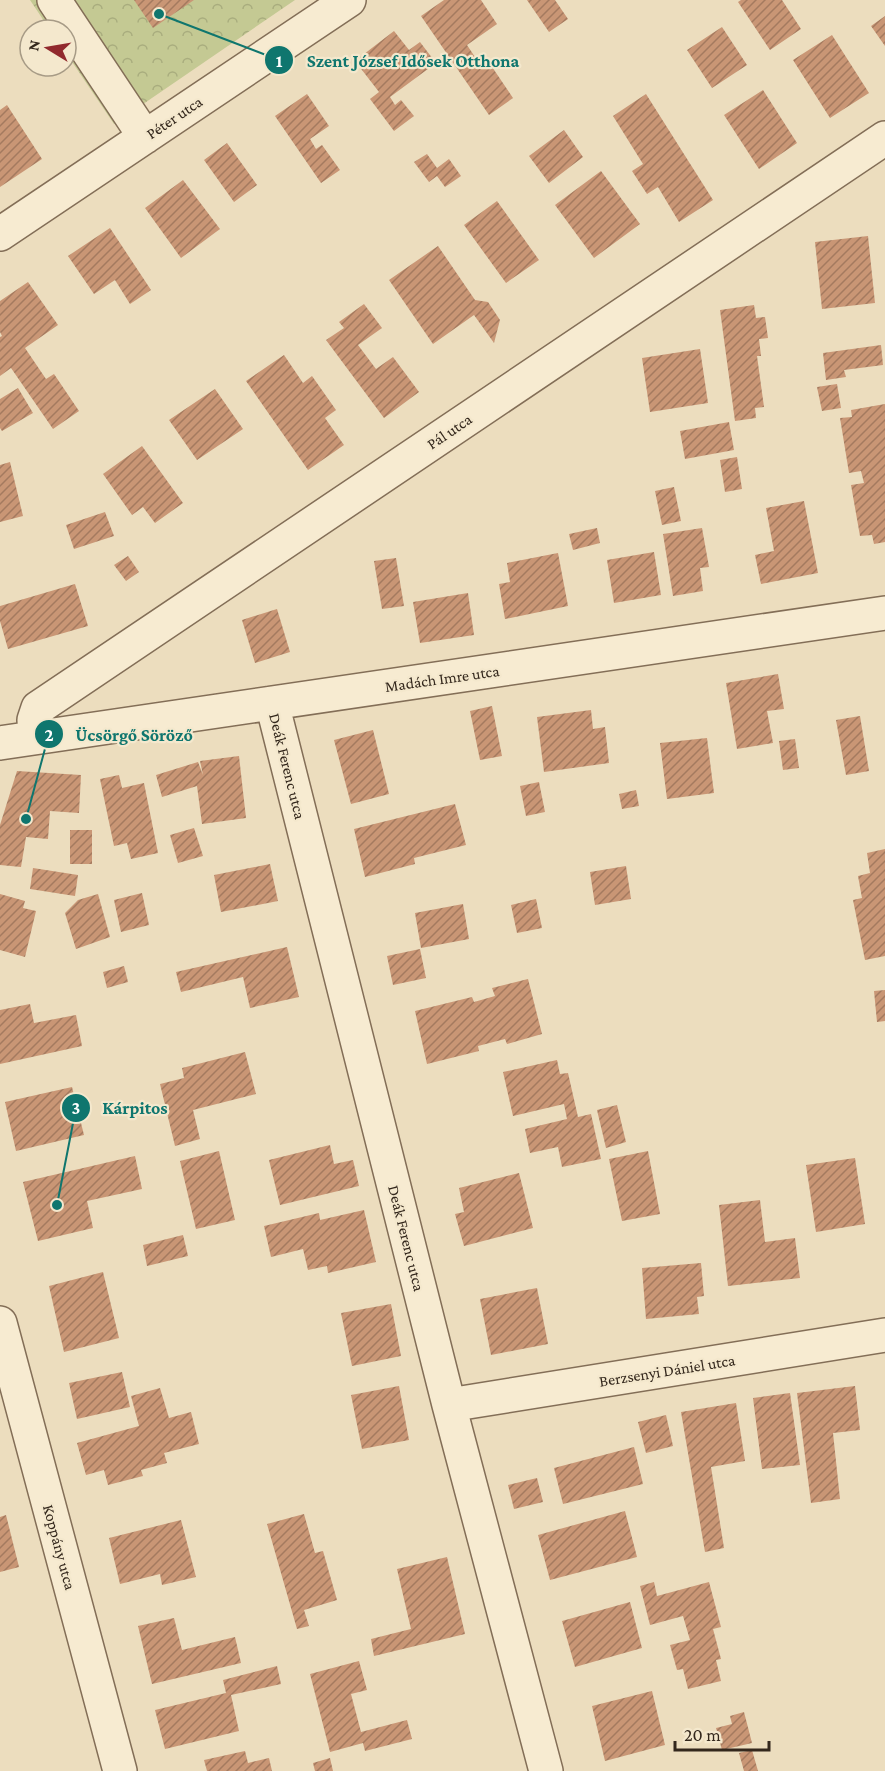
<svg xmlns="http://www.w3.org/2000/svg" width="885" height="1771" viewBox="0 0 885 1771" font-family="'Crimson Pro',serif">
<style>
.park{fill:url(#park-crowns)}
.building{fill:url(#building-hatch)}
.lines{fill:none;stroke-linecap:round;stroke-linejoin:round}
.minor-casing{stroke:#836e57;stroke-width:36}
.minor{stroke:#f7ebd1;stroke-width:33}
.labels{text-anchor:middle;stroke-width:4.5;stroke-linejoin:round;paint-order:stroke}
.street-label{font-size:16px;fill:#33271c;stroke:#f4e8cd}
.leader{fill:none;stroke:#0f766e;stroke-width:2}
.callout-dot{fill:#0f766e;stroke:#f4e8cd;stroke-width:2}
.mark-label{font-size:18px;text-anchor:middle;font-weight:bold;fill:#fff}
.callout-label{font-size:18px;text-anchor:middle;font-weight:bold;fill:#0f766e;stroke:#f4e8cd;stroke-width:4.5;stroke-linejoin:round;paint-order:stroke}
</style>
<defs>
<pattern id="park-crowns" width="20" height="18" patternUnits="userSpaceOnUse" patternTransform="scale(1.5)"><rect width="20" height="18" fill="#c4c993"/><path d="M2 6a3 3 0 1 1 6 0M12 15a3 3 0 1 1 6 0" fill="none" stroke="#a9ad7e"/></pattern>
<pattern id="building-hatch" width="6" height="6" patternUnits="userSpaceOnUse" patternTransform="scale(1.5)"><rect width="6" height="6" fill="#c99675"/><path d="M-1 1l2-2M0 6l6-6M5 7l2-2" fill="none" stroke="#a47a5f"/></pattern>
</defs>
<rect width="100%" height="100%" fill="#ecddbe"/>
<!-- park -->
<path class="park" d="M30 0H295L114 124 66 53V30H50Z"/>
<!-- building -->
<path class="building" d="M134 0H194L153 28Z
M444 0H481L497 24 467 45 477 60 484 55 513 98 489 115 421 16Z
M527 0H555L568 19 549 32Z
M741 0H782L801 29 770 50 738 2Z
M885 16V46L871 26Z
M722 27 747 65 712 88 687 50Z
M394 31 409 50 420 42 436 63 390 97 395 105 401 100 414 116 394 131 370 99 379 92 355 61Z
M832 35 869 93 830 118 793 60Z
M763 90 797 143 759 169 724 115Z
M307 94 329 126 310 139 316 149 322 145 340 170 321 183 275 116Z
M646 94 713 200 679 222 658 187 647 194 632 171 643 164 613 116Z
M7 105 42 159 0 187V110Z
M564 130 583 157 549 183 529 156Z
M227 143 257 185 234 202 204 160Z
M427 154 437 168 449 159 461 176 445 187 437 176 429 182 414 162Z
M601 171 640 224 594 258 555 205Z
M183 180 220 229 181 258 145 208Z
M497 201 539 260 506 283 464 225Z
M110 228 151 290 130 304 115 280 94 294 68 256Z
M868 236 875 303 822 309 815 242Z
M438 246 475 300 488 302 500 320 494 343 474 315 433 344 389 280Z
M28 282 58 325 25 348 46 379 54 374 79 411 53 429 11 368 0 376V337L2 336 0 332V301Z
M364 304 382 328 358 345 376 369 393 357 419 392 384 418 326 340 344 328 339 322Z
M754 305 756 318 765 317 768 338 759 339 761 356H757L764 407 755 408 756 418 735 421 720 310Z
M881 345 883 365 844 370 846 377 826 380 823 353Z
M700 349 708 403 650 412 642 358Z
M284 355 303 383 312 376 336 410 325 418 344 445 308 470 246 381Z
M837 384 841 408 822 411 817 387Z
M18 388 33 413 2 431 0 428V399Z
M215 389 243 429 197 460 169 420Z
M885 404V542L874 544 872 535 860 536 851 485 864 483 861 471 849 473 840 418 852 417 851 410Z
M729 422 734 450 685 459 680 431Z
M142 446 183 503 155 523 143 507 132 515 103 474Z
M737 457 742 489 725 492 720 460Z
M10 462 23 516 0 522V465Z
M674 487 681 521 662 525 655 491Z
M804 501 818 573 761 584 755 555 774 551 766 508Z
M105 512 114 536 74 549 66 525Z
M597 528 600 543 573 550 569 534Z
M702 528 709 567 700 568 703 591 673 596 663 534Z
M654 552 661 595 614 603 607 560Z
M558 553 568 606 505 619 499 584 510 582 507 563Z
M128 556 139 572 126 581 114 565Z
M396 558 404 606 382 609 374 561Z
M75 584 88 626 8 649 0 621V606Z
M468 593 474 635 420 643 413 602Z
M277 609 290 652 255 663 242 620Z
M778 674 784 709 767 711 773 743 737 749 726 683Z
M492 706 502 756 480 760 470 711Z
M591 710 593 729 605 727 609 763 544 772 537 717Z
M860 716 869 771 846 775 836 720Z
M373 730 389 794 351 804 334 740Z
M707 738 714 793 667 799 660 743Z
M795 739 799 768 783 770 779 741Z
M239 756 246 818 202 824 197 786 162 797 156 775 198 762 203 775 200 761Z
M17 771 81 775 79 813 50 811 48 839 26 837 21 867 0 865V825Z
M119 775 122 788 144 783 158 853 131 859 127 843 114 846 100 779Z
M539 782 545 812 526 816 520 786Z
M636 790 639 806 622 809 619 794Z
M455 804 466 845 414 858 415 864 365 877 354 829Z
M194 828 203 856 178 863 170 835Z
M70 830H92V864H70Z
M885 849V956L865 960 853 900 862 898 858 876 870 873 867 853Z
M270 864 278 901 221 912 214 875Z
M626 866 631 899 595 905 590 872Z
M33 868 78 875 75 896 30 889Z
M142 893 149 925 121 932 114 900Z
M0 894 25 901 23 908 36 911 25 957 0 950Z
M98 894 110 937 76 949 65 913 78 900Z
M536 899 542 928 517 933 511 905Z
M463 904 469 939 421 948 415 913Z
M287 947 299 997 250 1008 243 977 181 992 176 972Z
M420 949 426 978 393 985 387 956Z
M124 966 128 982 107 988 103 972Z
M528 979 542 1034 507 1044 505 1039 478 1046 479 1051 427 1064 415 1011 472 997 474 1002 495 996 492 988Z
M885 990V1021L877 1022 874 991Z
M30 1004 34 1023 76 1015 82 1046 0 1064V1010Z
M245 1052 256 1094 193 1110 200 1139 175 1146 160 1084 184 1078 182 1068Z
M557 1060 560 1074 568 1073 578 1117 591 1114 601 1159 562 1167 558 1147 530 1153 525 1129 567 1119 564 1104 513 1116 503 1072Z
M72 1087 84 1135 16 1151 5 1102Z
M617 1105 626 1142 606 1148 597 1110Z
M330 1145 334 1164 353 1160 359 1186 280 1205 269 1160Z
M219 1151 235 1220 196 1229 180 1161Z
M648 1151 660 1214 622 1221 609 1159Z
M135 1156 142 1189 87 1201 93 1228 38 1241 23 1182Z
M855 1158 865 1224 816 1232 806 1165Z
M519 1173 533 1228 464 1246 455 1214 464 1212 459 1188Z
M760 1200 765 1242 795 1238 800 1278 728 1286 719 1205Z
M364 1210 376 1262 328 1273 327 1266 308 1270 303 1249 271 1257 264 1226 319 1213 320 1220Z
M183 1235 188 1256 147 1266 143 1245Z
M701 1263 704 1296 697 1297 699 1314 646 1319 642 1268Z
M103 1272 119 1338 64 1352 49 1286Z
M537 1288 548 1344 491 1355 480 1299Z
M391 1304 401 1356 352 1366 341 1313Z
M122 1372 130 1407 77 1419 69 1383Z
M399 1386 409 1440 362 1449 351 1395Z
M855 1386 860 1430 833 1433 840 1499 811 1503 797 1393Z
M160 1388 169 1418 191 1412 199 1444 164 1453 167 1463 141 1470 143 1476 108 1485 104 1470 86 1475 77 1443 139 1426 131 1396Z
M790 1393 800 1465 762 1469 753 1398Z
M736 1403 745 1461 711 1467 724 1548 705 1552 681 1412Z
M666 1415 673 1446 646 1453 638 1422Z
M634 1447 643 1484 563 1504 554 1468Z
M537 1478 543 1502 514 1509 508 1485Z
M625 1511 637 1557 550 1580 538 1535Z
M304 1514 315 1553 323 1551 337 1600 304 1610 309 1626 297 1629 267 1524Z
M6 1515 19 1567 0 1572V1517Z
M181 1520 196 1577 162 1585 160 1574 120 1584 109 1538Z
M447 1557 465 1634 374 1656 371 1639 411 1629 397 1569Z
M654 1582 657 1596 709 1582 721 1627 713 1629 721 1659 716 1660 721 1681 688 1689 683 1669 677 1670 670 1645 690 1640 683 1616 650 1625 640 1586Z
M630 1602 642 1648 575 1667 562 1621Z
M174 1618 182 1650 235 1637 241 1663 152 1684 138 1626Z
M359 1661 367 1690 351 1694 361 1732 407 1720 412 1739 365 1751 363 1743 330 1752 310 1674Z
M277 1666 281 1684 231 1695 239 1731 165 1749 155 1710 226 1693 223 1680Z
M652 1691 665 1745 605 1761 592 1706Z
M744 1712 752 1743 722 1750 716 1728 732 1724 730 1716Z
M752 1750 758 1771H744L739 1753Z
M245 1751 248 1763 269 1758 272 1771H207L204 1760Z
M330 1758 333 1771H315L313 1763Z"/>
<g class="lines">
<!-- minor casing -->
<g class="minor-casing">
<path id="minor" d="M54 0 145 137
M0 234 349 0
M272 703 449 1405 546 1771
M35 737 34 720 38 708 885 138
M0 743 885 613
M0 1323 120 1771
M449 1405 885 1335"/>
</g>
<!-- minor -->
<use href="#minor" class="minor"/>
</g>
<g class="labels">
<!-- street labels -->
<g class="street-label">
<text transform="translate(174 117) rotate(-34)" y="6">Péter utca</text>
<text transform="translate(449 431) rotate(-34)" y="6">Pál utca</text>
<text transform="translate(442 678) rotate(-8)" y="6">Madách Imre utca</text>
<text transform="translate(288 766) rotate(76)" y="6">Deák Ferenc utca</text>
<text transform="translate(407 1238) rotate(76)" y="6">Deák Ferenc utca</text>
<text transform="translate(667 1370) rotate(-9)" y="6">Berzsenyi Dániel utca</text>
<text transform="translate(60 1547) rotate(75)" y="6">Koppány utca</text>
</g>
</g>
<!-- callouts -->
<path class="leader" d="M159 14L279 60M26 819L49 734M57 1205L76 1108"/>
<g class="callout-dot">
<circle cx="159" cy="14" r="6"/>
<circle cx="26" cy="819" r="6"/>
<circle cx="57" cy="1205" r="6"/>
<circle cx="279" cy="60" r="15"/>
<circle cx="49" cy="734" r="15"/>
<circle cx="76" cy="1108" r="15"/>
</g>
<g class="mark-label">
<text x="279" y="67">1</text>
<text x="49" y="741">2</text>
<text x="76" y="1114">3</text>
</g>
<g class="callout-label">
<text x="413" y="67">Szent József Idősek Otthona</text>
<text x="134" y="741">Ücsörgő Söröző</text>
<text x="135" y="1114">Kárpitos</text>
</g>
<!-- north arrow -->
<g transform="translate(48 48) rotate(281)"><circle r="28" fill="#f4e8cd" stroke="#a79b86" stroke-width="1.5"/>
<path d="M0-4.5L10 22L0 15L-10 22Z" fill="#91292d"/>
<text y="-9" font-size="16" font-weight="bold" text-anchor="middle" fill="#33271c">N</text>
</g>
<!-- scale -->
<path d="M675 1741v9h94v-9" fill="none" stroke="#33271c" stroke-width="3"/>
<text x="684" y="1741" font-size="18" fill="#33271c" stroke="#f4e8cd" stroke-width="4.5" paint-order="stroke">20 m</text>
</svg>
